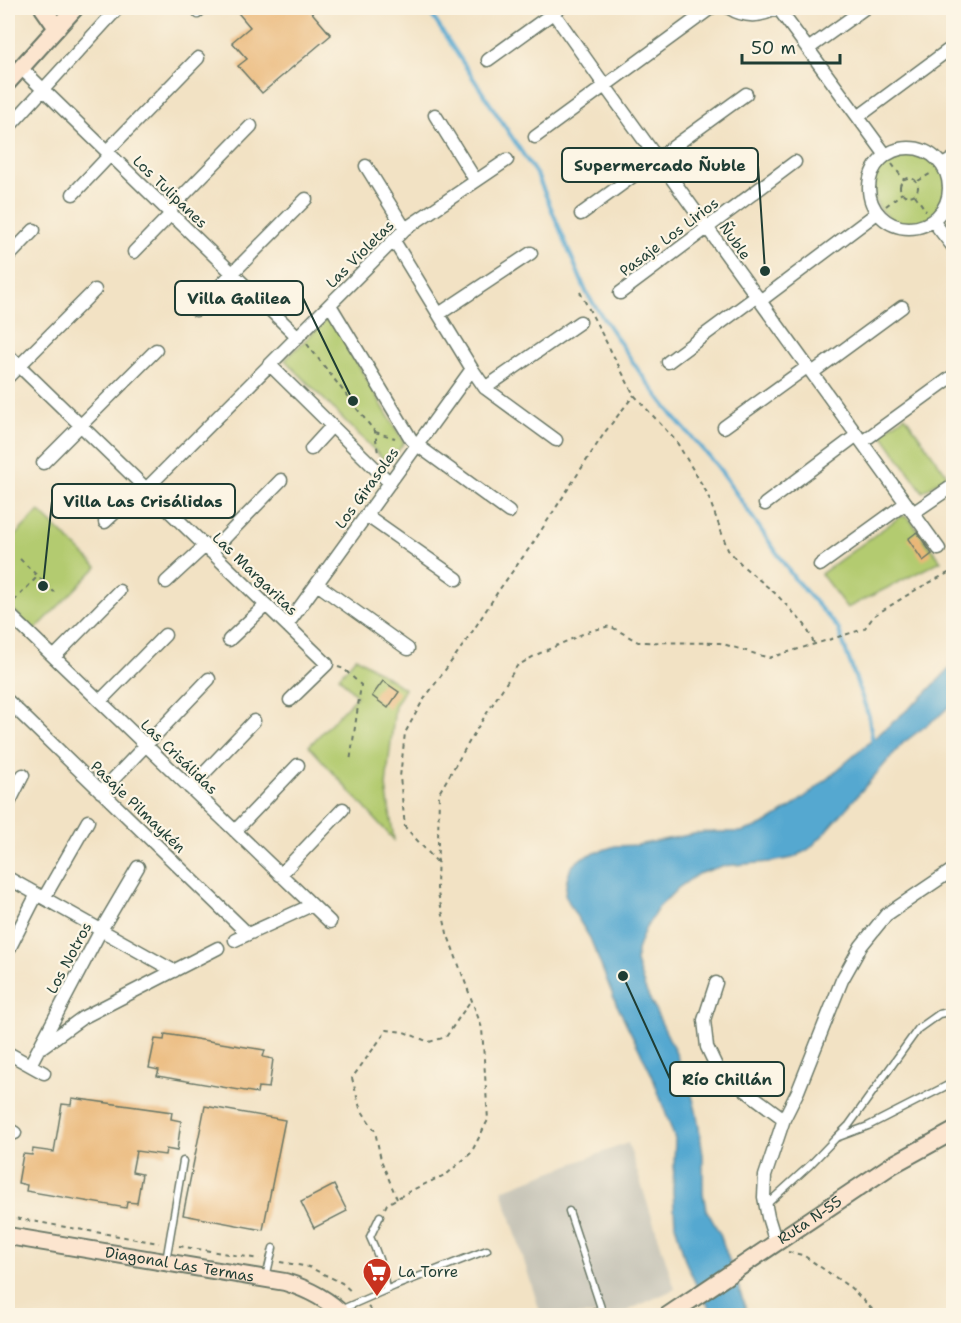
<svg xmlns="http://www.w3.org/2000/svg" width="961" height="1323" viewBox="0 0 961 1323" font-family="'Shantell Sans',sans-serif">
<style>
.industrial{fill:#c7c5b8}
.green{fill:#b3cb70;stroke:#698452;stroke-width:1.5}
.water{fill:#54a8d0;stroke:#3a7282;stroke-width:1.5}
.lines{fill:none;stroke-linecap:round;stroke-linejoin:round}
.stream{stroke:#54a8d0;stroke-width:4}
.building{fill:#eab778}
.lane-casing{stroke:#697766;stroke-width:9}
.street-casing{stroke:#697766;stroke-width:15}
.secondary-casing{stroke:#697766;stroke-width:20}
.path{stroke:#697766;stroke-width:2;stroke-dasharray:4.5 4.5;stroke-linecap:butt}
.lane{stroke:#fff;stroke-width:6}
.street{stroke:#fff;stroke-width:12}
.secondary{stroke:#fce5cf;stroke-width:16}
.labels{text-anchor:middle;stroke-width:4.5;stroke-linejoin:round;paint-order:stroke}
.street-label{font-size:15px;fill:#1f3d34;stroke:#fcf5e5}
.poi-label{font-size:15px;fill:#1f3d34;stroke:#fcf5e5;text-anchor:start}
.leader{fill:none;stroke:#1f3d34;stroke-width:2}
.callout-dot{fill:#1f3d34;stroke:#fcf5e5;stroke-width:2}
.callout{fill:#fcf5e5;stroke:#1f3d34;stroke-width:2}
.callout-label{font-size:16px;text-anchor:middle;font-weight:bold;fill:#1f3d34}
</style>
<rect width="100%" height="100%" fill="#fcf5e5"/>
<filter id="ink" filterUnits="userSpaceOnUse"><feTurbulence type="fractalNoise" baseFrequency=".0167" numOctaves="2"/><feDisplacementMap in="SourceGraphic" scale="12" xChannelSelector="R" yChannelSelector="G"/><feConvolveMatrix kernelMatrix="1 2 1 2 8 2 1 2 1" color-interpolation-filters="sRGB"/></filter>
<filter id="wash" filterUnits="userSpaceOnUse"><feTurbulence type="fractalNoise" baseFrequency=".008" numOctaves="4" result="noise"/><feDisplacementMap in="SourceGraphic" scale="24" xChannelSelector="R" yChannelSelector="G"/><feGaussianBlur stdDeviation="1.35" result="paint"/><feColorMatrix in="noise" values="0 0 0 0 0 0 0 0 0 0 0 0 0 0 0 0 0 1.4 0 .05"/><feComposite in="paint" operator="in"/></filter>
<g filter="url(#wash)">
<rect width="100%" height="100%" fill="#f2e2c4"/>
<!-- industrial -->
<path class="industrial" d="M628 1143 675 1289 618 1315H541L502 1190Z"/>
<!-- green -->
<path class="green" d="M873 187a37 37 0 1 1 74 0a37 37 0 1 1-74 0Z
M330 316 404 443 388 464 285 360Z
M905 416 947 475 923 492 881 433Z
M39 511 97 567 34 631 8 605V543Z
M901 516 908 517 941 561 847 608 821 574Z
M356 657 405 689 395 706 386 786 394 840 309 746 357 696 339 677Z"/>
<!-- water -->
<path class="water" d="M953 665V703L940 715 903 743 824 834 809 849 793 858 770 862 722 866 698 874 678 888 658 908 645 929 637 950 636 962 646 991 675 1051 692 1095 697 1115 703 1155V1193L706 1209 720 1234 748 1315H714L699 1291 685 1260 675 1224 673 1191 675 1139 652 1075 616 1003 590 938 572 909 565 894 567 880 571 867 583 857 615 846 637 845 704 832H741L763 825 790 808 814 790 921 698Z"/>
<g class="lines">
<!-- stream -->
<path class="stream" d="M427 8 538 177 587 294 641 374 674 417 718 467 794 578 838 628 869 717 873 744"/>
</g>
<g id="blocks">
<!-- building -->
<path class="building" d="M234 8H308L331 35 262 93 238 66 247 59 232 42 250 27Z
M917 532 932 554 923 561 908 539Z
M383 681 399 692 388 708 372 696Z
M165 1034 265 1050 263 1057 273 1059 269 1088 258 1087 257 1093 157 1076 159 1070 149 1068 155 1039 164 1040Z
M72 1098 172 1112 171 1119 181 1121 177 1151 166 1149 165 1155 136 1151 132 1172 142 1174 137 1203 127 1202 126 1208 26 1191 27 1185 18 1183 23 1154 32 1155 33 1149 54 1152 62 1104 71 1105Z
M205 1106 285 1120 263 1230 183 1215Z
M334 1185 347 1211 314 1228 301 1202Z"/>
</g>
</g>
<g filter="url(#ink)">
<use href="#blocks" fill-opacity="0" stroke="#697766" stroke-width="1.5"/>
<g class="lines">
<!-- lane casing -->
<g class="lane-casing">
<path id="lane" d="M192 8 198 15 206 8
M954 1011 939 1014 918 1029 849 1125 836 1138 868 1126 954 1082
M766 1205 810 1165 836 1138
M569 1211 601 1308 606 1316
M380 1216 370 1237C378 1254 384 1271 386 1290
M166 1261 183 1161
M266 1277 273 1248
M340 1310 395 1286 487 1250
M590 1316 601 1308"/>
</g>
<!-- street casing -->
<g class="street-casing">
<path id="street" d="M550 8 605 86 939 549
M729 8C745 18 761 17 777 8
M778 8 885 154
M808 49 865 8
M488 60 560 8
M21 68 298 337
M435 115 476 181
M858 117 947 51
M8 128 118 8
M535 137 711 8
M869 188a40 40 0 1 1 80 0a40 40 0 1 1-80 0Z
M107 151 198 58
M943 165 954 158
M366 166 405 229
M73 194 110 155
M168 211 251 126
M581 214 746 94
M933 221 954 248
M394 241 472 369 485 388 556 440
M134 252 171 214
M8 257 34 230
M620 293 795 162
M760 301 877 213
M330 305 411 439 417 445 509 512
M196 310 306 199
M439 314 531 253
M8 355 327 664 290 700
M668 362 757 296
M270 365 390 483
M812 373 902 307
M8 377 95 290
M485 388 580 322
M724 427 807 367
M862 442 950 378
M311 449 332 426
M43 463 156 350
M146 489 405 229 507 160
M765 504 857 435
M913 513 954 485
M366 515 457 579
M105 522 143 486
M211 552 281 480
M820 565 906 503
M166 582 205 546
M317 584 408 649
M8 613 330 922
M287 625 472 369
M229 640 266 605
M54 657 119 591
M8 701 248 934
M100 701 165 635
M190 788 254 721
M101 792 209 679
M8 805 23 775
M235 831 298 765
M280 875 343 809
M8 878 174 971
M44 898 88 821
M235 940 312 905
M8 951 37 894
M716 983 704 1020 707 1047 718 1070 784 1119
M42 1047 82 1018 218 948
M8 1053 44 1073
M30 1065 101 930 138 867
M8 1129 15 1133
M776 1243 768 1217 764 1197 765 1176 784 1119 798 1091 842 980 861 946 886 915 954 869"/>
</g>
<!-- secondary casing -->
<g class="secondary-casing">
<g id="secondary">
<path d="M43 8 57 28"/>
<path d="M8 82 75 8"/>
<path id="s1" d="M8 1236 285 1282C308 1289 328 1299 344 1316"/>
<path id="s2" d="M667 1316 892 1165 954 1131"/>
</g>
</g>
<!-- path -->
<path class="path" d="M892 164 904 180
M900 187a9 9 0 1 1 18 0a9 9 0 1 1-18 0Z
M918 181 933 172
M915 195 926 211
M886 206 902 193
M580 292 634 395 676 441 707 493 728 550 744 567 776 594 805 625 814 643
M307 344 375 432 378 453
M375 432 395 438
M20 559 54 592
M14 601 37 577
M338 667 344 669 361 685 350 762
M437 862 405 827 400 777 405 733 422 702 469 637 499 590 533 543 605 432 634 395
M397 1199 381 1160 375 1131 360 1108 352 1078 387 1030 404 1032 429 1042 446 1037 471 1000
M385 1208 387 1204 412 1190 447 1174 471 1153 488 1120 482 1028 447 933 437 889 439 793 478 727 517 666 536 655 587 632 610 626 638 642 720 643 769 658 864 629 875 615 919 588 954 570
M8 1217 159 1243
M179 1246 259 1259
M788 1252 803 1255 851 1288 879 1316
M280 1262 309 1267 342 1283 353 1293
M368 1307 377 1316"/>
<!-- lane -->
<use href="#lane" class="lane"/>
<!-- street -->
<use href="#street" class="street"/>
<!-- secondary -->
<use href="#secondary" class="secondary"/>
</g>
</g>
<!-- icons -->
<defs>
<g id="supermarket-pin" transform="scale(1.5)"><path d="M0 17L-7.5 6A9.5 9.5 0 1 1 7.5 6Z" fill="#c8321e" stroke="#fcf5e5"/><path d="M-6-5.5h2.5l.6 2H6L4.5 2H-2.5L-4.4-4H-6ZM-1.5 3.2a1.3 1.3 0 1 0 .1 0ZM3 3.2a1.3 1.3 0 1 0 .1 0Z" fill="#fff"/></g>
</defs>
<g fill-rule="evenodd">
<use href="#supermarket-pin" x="377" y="1272"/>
</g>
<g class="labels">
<!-- street labels -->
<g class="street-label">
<text transform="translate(170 192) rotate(44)" y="5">Los Tulipanes</text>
<text transform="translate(669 237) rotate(-37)" y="5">Pasaje Los Lirios</text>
<text transform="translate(735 241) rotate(54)" y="5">Ñuble</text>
<text transform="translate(360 254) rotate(-45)" y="5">Las Violetas</text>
<text transform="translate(367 488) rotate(-54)" y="5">Los Girasoles</text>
<text transform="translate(255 574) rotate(44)" y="5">Las Margaritas</text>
<text transform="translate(179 757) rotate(44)" y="5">Las Crisálidas</text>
<text transform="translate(138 807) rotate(44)" y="5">Pasaje Pilmaykén</text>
<text transform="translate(69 958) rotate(-62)" y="5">Los Notros</text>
<text dy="5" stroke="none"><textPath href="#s2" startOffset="172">Ruta N-55</textPath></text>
<text dy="5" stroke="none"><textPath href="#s1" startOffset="174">Diagonal Las Termas</textPath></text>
</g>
<!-- poi labels -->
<g class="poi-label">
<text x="398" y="1277">La Torre</text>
</g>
</g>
<!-- callouts -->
<path class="leader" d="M765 271L758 165M353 401L303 298M43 586L52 501M623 976L670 1079"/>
<g class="callout-dot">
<circle cx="765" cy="271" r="6"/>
<circle cx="353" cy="401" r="6"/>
<circle cx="43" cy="586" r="6"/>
<circle cx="623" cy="976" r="6"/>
</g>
<g class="callout">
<rect x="562" y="148" width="196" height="34" rx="6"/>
<rect x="175" y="281" width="128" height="34" rx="6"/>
<rect x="52" y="484" width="183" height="34" rx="6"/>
<rect x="670" y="1062" width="114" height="34" rx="6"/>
</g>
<g class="callout-label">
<text x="660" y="171">Supermercado Ñuble</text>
<text x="239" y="304">Villa Galilea</text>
<text x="143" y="507">Villa Las Crisálidas</text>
<text x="727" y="1085">Río Chillán</text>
</g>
<!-- margin -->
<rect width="961" height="1323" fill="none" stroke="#fcf5e5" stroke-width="30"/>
<!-- scale -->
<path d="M742 54v9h98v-9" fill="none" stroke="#1f3d34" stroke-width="3"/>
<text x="751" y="54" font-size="18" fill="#1f3d34" stroke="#fcf5e5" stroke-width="4.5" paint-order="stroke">50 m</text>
</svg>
